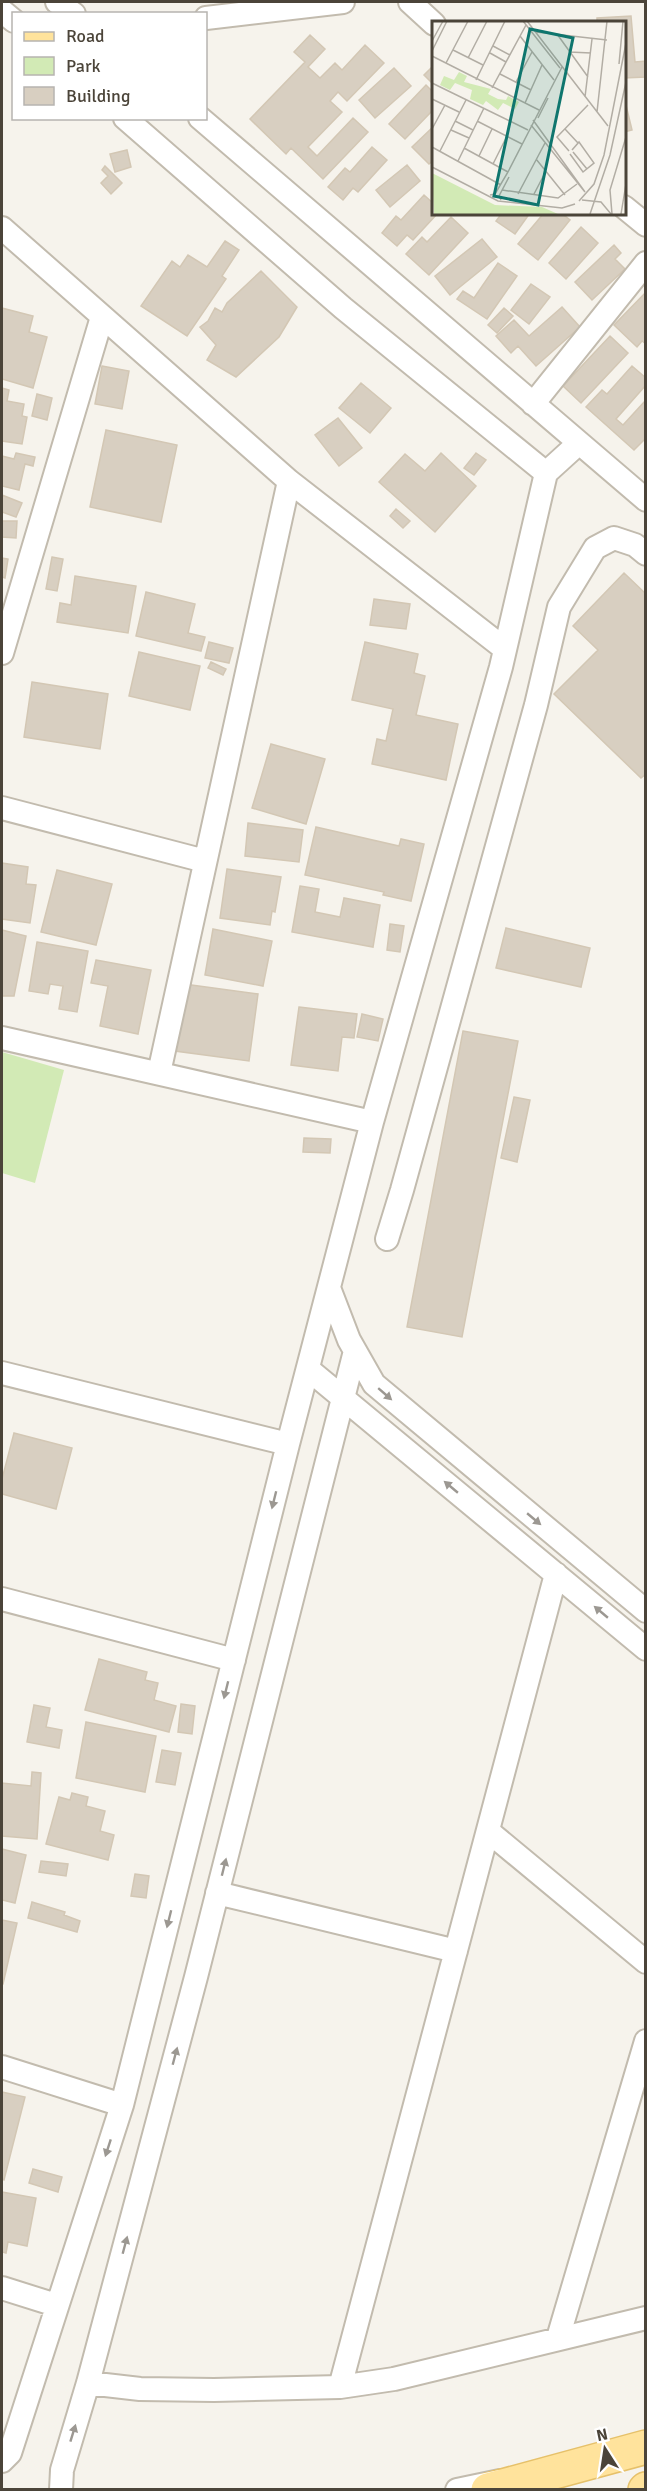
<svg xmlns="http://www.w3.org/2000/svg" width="647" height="2491" viewBox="0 0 647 2491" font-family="Signika,sans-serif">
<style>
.green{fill:#d2eab5}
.building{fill:#d8cfc1;stroke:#d3c7b4;stroke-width:1.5}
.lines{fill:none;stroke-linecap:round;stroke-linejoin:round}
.street-casing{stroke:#c2bbae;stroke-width:26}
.primary-casing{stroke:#e6c16a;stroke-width:36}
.street{stroke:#fff;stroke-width:22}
.primary{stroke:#ffe39c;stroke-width:33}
.oneway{fill:#9c9892}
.inset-road{fill:none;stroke:#b2ada4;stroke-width:1.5}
.view{fill:#0f766e;fill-opacity:0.15;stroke:#0f766e;stroke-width:3}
.inset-edge{fill:none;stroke:#4b4439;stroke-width:3}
</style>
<rect width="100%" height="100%" fill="#f6f3ec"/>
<!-- green -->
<path class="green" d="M2 1052 64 1070 35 1183 2 1173Z"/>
<!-- building -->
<path class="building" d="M631 16 635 62 646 61V77L624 78V22H597V18Z
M310 35 325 49 308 67 320 78 335 63 342 70 365 45 384 63 347 101 338 92 330 101 342 112 308 147 317 156 353 118 368 132 323 179 291 148 286 154 250 119 305 62 294 52Z
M434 65V85L424 75Z
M394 68 411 86 375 118 359 100Z
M426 85 434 93V109L405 139 389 124Z
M624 97 632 130 624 132Z
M434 126V160L429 164 412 147Z
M372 147 387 160 358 192 353 188 343 200 328 187 345 168 350 172Z
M127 150 131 167 115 172 110 154Z
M407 165 420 181 390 207 376 190Z
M105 166 122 183 111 194 101 183 108 176 102 170Z
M424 195 434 204V213H438L413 240 407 235 397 246 382 233 396 216 401 220Z
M502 213H530L515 234 496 221Z
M544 213H561L570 220 538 260 518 244Z
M451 217 468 233 429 275 406 254 422 237 427 242Z
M581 227 598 243 566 279 549 263Z
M482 239 497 257 450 295 435 276Z
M225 241 239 250 222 276 226 279 187 336 141 306 172 261 180 267 188 255 207 267Z
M614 245 621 253 615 259 625 269 592 300 575 282Z
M498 263 517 276 487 319 457 299 463 291 474 298Z
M261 271 297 307 279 337 236 377 207 360 216 345 200 327 208 321 215 308 222 312 227 303Z
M531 284 550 297 529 324 511 310Z
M646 292V344L642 341 637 347 614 325Z
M562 307 580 327 536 366 518 346 511 353 496 336 514 320 529 336Z
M2 308 33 316 29 332 47 337 33 388 2 379Z
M504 308 513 316 497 333 488 325Z
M610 336 628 353 581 403 563 386Z
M102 366 129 371 122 409 95 404Z
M632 366 646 378V385L616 419 623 425 646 400V438L634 450 586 407 602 390 607 394Z
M361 383 391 408 370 433 339 408Z
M2 388 9 390 7 401 24 404 22 416 27 417 22 444 2 441Z
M37 394 52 398 47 420 32 416Z
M338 418 362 448 339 466 315 435Z
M106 430 177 445 161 522 90 507Z
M16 453 35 457 33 466 25 464 19 490 2 486V456L14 459Z
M441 453 476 486 435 532 379 482 405 454 425 471Z
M476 453 486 460 474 475 464 468Z
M2 495 22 503 16 517 2 512Z
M396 509 410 521 403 528 390 516Z
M2 521H17L16 538 2 537Z
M52 557 63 559 57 591 46 589Z
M2 558 8 559 5 578 2 577Z
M624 573 646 594V774L641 778 554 694 598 650 573 626Z
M75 576 136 586 128 633 57 622 60 603 71 605Z
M146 592 195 604 188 633 205 637 201 651 136 636Z
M374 599 410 604 406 629 370 625Z
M209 642 233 648 229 663 205 658Z
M365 642 418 654 414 673 425 676 416 715 458 724 446 780 372 764 377 739 386 741 393 709 352 700Z
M139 652 200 666 190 710 129 696Z
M211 662 226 669 223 675 208 668Z
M32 682 108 694 100 749 24 737Z
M271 744 325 759 306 824 252 808Z
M248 823 303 830 299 862 245 856Z
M316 827 399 846 401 839 424 844 411 901 383 895 384 892 305 875Z
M2 863 28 867 26 884 36 885 30 923 2 919Z
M227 869 281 877 275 912 272 911 270 925 220 918Z
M57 870 112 884 96 945 41 932Z
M300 886 319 889 315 912 340 917 344 898 380 905 373 947 292 932Z
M390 924 404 926 400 952 387 950Z
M506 928 590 948 581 987 496 968Z
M213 929 272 941 263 986 205 975Z
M2 930 26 936 14 996H2Z
M37 942 88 951 77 1012 59 1009 63 986 50 984 48 994 29 991Z
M96 960 151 970 138 1034 100 1026 108 986 91 983Z
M184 984 258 994 249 1061 175 1051Z
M299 1007 357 1014 354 1038 342 1037 338 1071 291 1065Z
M362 1014 383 1019 378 1041 357 1037Z
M463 1031 518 1041 462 1337 407 1327Z
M514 1097 530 1100 517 1162 501 1158Z
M304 1138 331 1139 330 1153 303 1152Z
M14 1433 72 1448 56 1509 2 1494V1479Z
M99 1659 147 1672 145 1680 158 1683 154 1700 176 1706 169 1732 85 1710Z
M181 1704 195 1706 192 1734 178 1732Z
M34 1705 50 1708 46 1727 62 1730 59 1748 27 1742Z
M86 1722 156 1736 145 1792 76 1778Z
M162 1750 181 1753 175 1785 156 1782Z
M32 1772 41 1773 37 1839 2 1836V1783L31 1786Z
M72 1793 88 1797 86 1806 105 1811 100 1831 114 1835 108 1860 46 1844 59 1797 70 1800Z
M2 1849 26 1855 15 1903 2 1900Z
M41 1861 68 1864 66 1876 39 1872Z
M135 1874 149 1876 146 1898 131 1896Z
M32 1902 65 1912 64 1915 80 1921 77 1932 28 1918Z
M2 1920 17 1923 3 1984H2Z
M2 2092 25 2097 4 2180 2 2179Z
M33 2169 62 2177 58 2192 29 2183Z
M2 2192 36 2198 27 2246 8 2242 6 2253 2 2252Z"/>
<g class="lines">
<!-- street casing -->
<g class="street-casing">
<path id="street" d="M57 2 74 14
M410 2 434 24
M2 11 14 21
M206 18 343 2
M125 118 343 308 546 473
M200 118 646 500
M624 207 646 225
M2 228 289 481 505 649
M533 404 646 263
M2 653 102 317
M2 808 205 861
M2 1038 372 1122
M159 1073 289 481
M387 1239 402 1190 536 705 559 607 595 548 614 538 635 545 646 554
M329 1288 349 1340 374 1384 646 1611
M308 1369 646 1649
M2 1373 288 1444
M2 1599 234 1660
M488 1831 646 1962
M217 1893 456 1951
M2 2067 122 2105
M2 2288 56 2305
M558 2338 646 2041
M88 2383 140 2389 214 2390 340 2387 394 2379 646 2318
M340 2387 556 1574
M2 2461 10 2453 122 2105 288 1444 372 1122 501 667 546 473 579 443
M61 2490 62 2470 88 2383 196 1977 355 1351
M457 2490 500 2481"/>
</g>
<!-- primary casing -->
<g class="primary-casing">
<path id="primary" d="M488 2490 646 2447
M645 2490 646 2489"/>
</g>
<!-- street -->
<use href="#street" class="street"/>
<!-- primary -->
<use href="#primary" class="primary"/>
</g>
<!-- one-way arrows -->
<defs><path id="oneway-solid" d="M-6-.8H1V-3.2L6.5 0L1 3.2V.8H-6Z" transform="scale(1.5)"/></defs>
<g class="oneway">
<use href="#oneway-solid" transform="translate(385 1394) rotate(41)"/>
<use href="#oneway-solid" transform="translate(451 1487) rotate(-140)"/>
<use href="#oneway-solid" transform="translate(274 1500) rotate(104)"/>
<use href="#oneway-solid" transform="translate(534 1519) rotate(40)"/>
<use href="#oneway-solid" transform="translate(601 1612) rotate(-140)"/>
<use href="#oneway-solid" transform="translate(226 1690) rotate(104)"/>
<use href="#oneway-solid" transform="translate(224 1867) rotate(-76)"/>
<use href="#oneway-solid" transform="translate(169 1919) rotate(104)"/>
<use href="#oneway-solid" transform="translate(175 2056) rotate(-75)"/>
<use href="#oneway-solid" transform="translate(108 2148) rotate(108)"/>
<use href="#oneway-solid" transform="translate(125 2245) rotate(-75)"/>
<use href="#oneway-solid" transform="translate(73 2433) rotate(-73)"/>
</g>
<!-- overview -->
<g transform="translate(432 21)">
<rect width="194" height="194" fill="#f6f3ec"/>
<path d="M27 51 35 55 32 61 59 68 56 73 66 78 74 79 76 75 87 81 83 88 71 82 66 89 54 80 51 84 38 78 40 69 23 62 18 69 8 64 12 55 22 59ZM0 152 63 184 110 186 126 193H2Z" fill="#d2eab5"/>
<path class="inset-road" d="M91 0 128 47M95 0 176 105M104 11 175 19M125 13 156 56M88 15 122 59M0 20 11 0M61 25 78 34M21 29 51 44M0 30 15 0M137 31 159 32M58 32 74 41M0 35 107 89M36 37 55 0M14 42 36 0M187 43 191 0M68 53 99 69M44 59 73 0M84 61 100 31M0 62 96 109M60 67 94 4M153 76 160 18M0 78 27 91M93 82 110 44M165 91 175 0M106 97 116 77M23 100 41 109M45 100 90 123M99 104 153 171 101 99M0 108 13 84M133 108 146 122M19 109 37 117M0 126 69 164M32 127 76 151M8 130 34 79M137 130 125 116 156 84M141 131 155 148M138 133 151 151 162 142 147 121 140 129M47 135 60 108M104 138 133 174M26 140 52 87M61 143 75 115M0 146 66 180 130 187 143 183M70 169 126 177 145 163M86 173 113 122M102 173 114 150M58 174 63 173 76 151 130 46M69 179 67 175 77 156M150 179 169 181 179 193M147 180 162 163 172 134 194 22M158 193 178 134 194 61M180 193 178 169 194 116M189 193 194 163"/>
<path class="view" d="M98 8 141 17 106 184 62 175Z"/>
<rect width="194" height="194" class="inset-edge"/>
</g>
<!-- border -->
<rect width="647" height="2491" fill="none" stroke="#4b4439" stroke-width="6"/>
<!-- legend -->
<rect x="12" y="12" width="195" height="108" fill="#ffffff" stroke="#b7b4b0" stroke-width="1.5"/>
<rect x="24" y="32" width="30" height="9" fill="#ffe39c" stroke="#b7b4b0" stroke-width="1.5"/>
<text x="66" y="42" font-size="18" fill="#4b4439">Road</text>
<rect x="24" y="57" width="30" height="18" fill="#d2eab5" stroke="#b7b4b0" stroke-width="1.5"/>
<text x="66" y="72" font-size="18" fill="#4b4439">Park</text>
<rect x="24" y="87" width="30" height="18" fill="#d8cfc1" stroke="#b7b4b0" stroke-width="1.5"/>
<text x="66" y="102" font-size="18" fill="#4b4439">Building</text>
<!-- north arrow -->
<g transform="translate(605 2449) rotate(348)" stroke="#ffffff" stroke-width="4.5" paint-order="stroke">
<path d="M0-4.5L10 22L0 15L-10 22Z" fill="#4b4439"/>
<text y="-9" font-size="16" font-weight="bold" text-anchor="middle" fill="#4b4439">N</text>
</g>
</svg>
